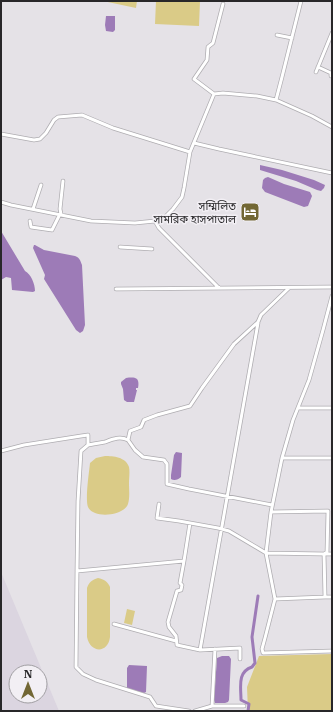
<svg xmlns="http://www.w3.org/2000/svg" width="333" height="712" viewBox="0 0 333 712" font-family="'IBM Plex Serif','Noto Sans Bengali',serif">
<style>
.built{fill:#dbd5e0;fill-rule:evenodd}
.green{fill:#dacb87}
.water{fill:#9d7bb7}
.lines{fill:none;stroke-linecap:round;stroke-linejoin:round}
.canal{stroke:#9d7bb7;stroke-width:3}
.minor-casing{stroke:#afadb1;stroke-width:4.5}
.minor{stroke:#fff;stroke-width:3}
.labels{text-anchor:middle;stroke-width:3;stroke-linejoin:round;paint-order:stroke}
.poi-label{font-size:11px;fill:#282729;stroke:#f2eff4;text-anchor:end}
</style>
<rect width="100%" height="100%" fill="#e5e2e7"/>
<!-- built -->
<path class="built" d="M1 572 59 711H1ZM16 672H40V696H16Z"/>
<!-- green -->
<path class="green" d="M103 1H137L136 8Z
M156 1H200L199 26 155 24Z
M105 456C113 456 126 457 129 467 130 472 129 478 129 483 129 489 130 498 128 504 124 516 93 519 88 507 85 499 89 473 90 463L96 458Z
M98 578C104 579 108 582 110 587V637C108 654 90 653 87 637V588C89 582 92 580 98 578Z
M127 609 135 611 132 625 124 623Z
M332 654V711H248L247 687 259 656Z"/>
<!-- water -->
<path class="water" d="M106 16H115V30L113 32 106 31 105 25Z
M260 165 282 170 314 180 325 185 324 188 321 191 317 190 296 181 260 170Z
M268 177 284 184 310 192 312 196 308 206 304 207 265 192 262 188 263 180 265 178Z
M1 231 25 271C31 274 35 284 35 291L33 292 12 290 11 278 6 277 1 280Z
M34 245H35L44 250 75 256C80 258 80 260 82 265L85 325 83 331 80 333 76 330 44 279 45 275 33 248Z
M126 378C135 377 140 377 138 388H136V390H137L134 402H127L124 400 123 389 121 384V382Z
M176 452 182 453 181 477C178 480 174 481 171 479V475L174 455Z
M222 656H229L231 659 229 700 228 702 225 703H215L214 700 217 658Z
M129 665 147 666 146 692 144 693 127 688V668Z"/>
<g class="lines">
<!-- canal -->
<path class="canal" d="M248 711 249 704 241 700C241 687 237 672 252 667L255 663 252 637 258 596"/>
<!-- minor casing -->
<g class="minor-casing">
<path id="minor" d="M277 35 292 38
M318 67 331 73V76
M316 72 332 33
M214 94 194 79 207 60 208 47 213 43 223 4
M276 100 282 77 301 1
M1 134 34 140 40 139 46 133 54 120 58 117 82 115 113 128 190 152
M194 143 219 149 332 173
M1 202 11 205 91 221 135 223 155 221 164 218 173 209 182 197 184 188 190 152 214 94 223 93 257 96 276 100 312 116 332 127
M33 209 41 185
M61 214 60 209 63 181
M30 221 31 227 52 230 60 214
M155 221 159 228 219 288
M120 247 152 249
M116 289 332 287
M332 296 323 330 309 380 293 420 282 458 271 512 266 553 275 599 265 638 262 649 263 653 332 651
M298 408H332
M128 440 135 450 143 457 164 460 167 464V484L189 489 272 505
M1 451 24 445 81 436 88 435V445C93 444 99 443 105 442 113 439 120 436 128 440L130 431 141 427 144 420 157 415 190 406 202 388 234 344 258 322 261 315 289 288
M282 458H332
M159 504 157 518 179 521 218 528 229 531 266 553 324 554 327 552 328 511 271 512
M332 554H324L325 597H332
M184 561 180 583 182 585 181 590 177 591 168 622 169 627 176 636 177 645 200 650 240 648V659
M77 571 78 501 81 451 88 445
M275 599 325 597
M114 624 176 641
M200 650 258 323
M212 706H244
M189 711 156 706 150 697 96 680 83 674 76 667 77 571 184 561 190 523
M195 711 212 706 215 649"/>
</g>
<!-- minor -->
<use href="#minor" class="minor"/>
</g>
<!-- icons -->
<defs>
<g id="hotel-square" transform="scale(1)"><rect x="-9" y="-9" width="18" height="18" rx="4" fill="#726734" stroke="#f2eff4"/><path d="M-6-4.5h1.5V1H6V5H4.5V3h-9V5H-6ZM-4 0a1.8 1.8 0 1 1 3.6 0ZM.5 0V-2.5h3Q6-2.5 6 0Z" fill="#fff"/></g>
</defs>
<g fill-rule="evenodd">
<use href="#hotel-square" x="250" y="212"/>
</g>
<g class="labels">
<!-- poi labels -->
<g class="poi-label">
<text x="236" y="210">সম্মিলিত<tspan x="236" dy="13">সামরিক হাসপাতাল</tspan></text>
</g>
</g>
<!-- border -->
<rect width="333" height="712" fill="none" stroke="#282729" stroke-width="4"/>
<!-- north arrow -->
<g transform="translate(28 684)"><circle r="19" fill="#f2eff4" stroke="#a19fa3"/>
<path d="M0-3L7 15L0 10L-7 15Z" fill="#726734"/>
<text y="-6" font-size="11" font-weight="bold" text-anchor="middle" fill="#282729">N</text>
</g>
</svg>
